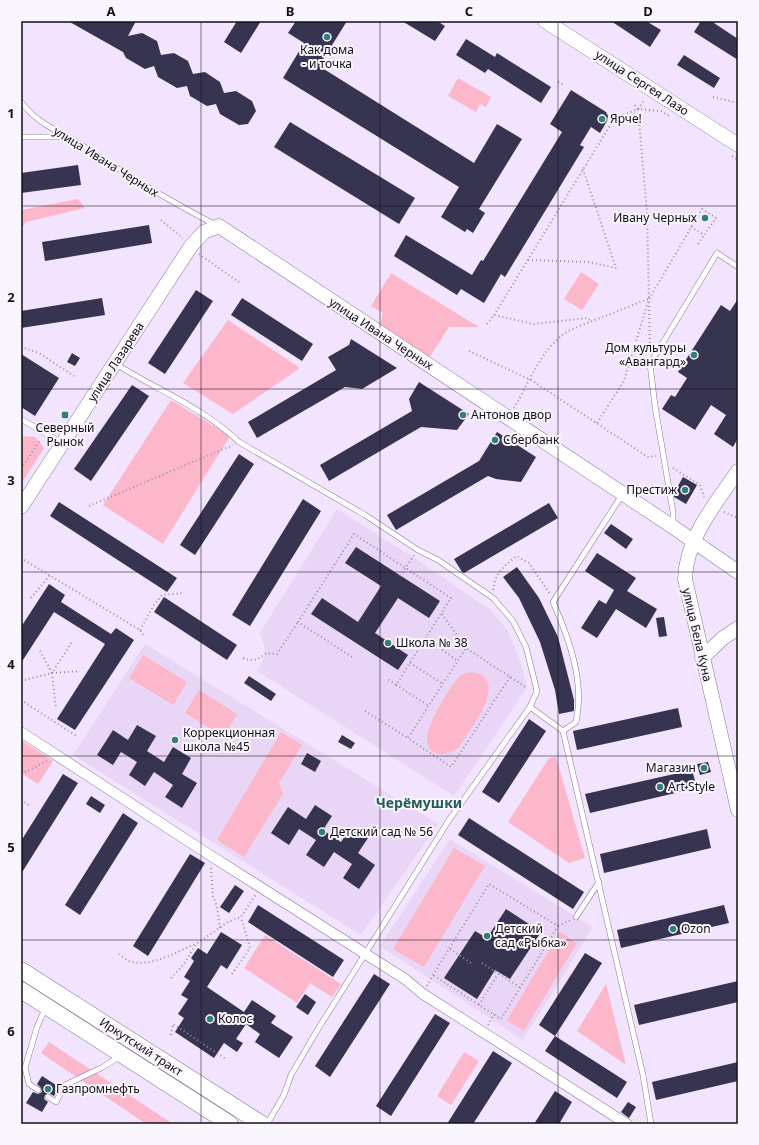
<svg xmlns="http://www.w3.org/2000/svg" width="759" height="1145" viewBox="0 0 759 1145" font-family="'Noto Sans',sans-serif">
<style>
.built{fill:#e9d6f6}
.green{fill:#fdb7cb}
.building{fill:#363451}
.lines{fill:none;stroke-linecap:round;stroke-linejoin:round}
.lane-casing{stroke:#8a7897;stroke-width:6}
.street-casing{stroke:#8a7897;stroke-width:11}
.secondary-casing{stroke:#8a7897;stroke-width:15}
.primary-casing{stroke:#8a7897;stroke-width:17}
.path{stroke:#9a8ea3;stroke-width:2;stroke-dasharray:1 3;stroke-linecap:butt}
.lane{stroke:#fff;stroke-width:5}
.street{stroke:#fff;stroke-width:10}
.secondary{stroke:#fff;stroke-width:14}
.primary{stroke:#fff;stroke-width:16}
.grid{fill:none;stroke:#150f1a;stroke-width:1;stroke-opacity:0.55}
.poi-dot{fill:#367d76;stroke:#f9f5fc;stroke-width:1.5}
.labels{text-anchor:middle;stroke-width:4;stroke-linejoin:round;paint-order:stroke}
.poi-label{font-size:12px;fill:#150f1a;stroke:#f9f5fc;text-anchor:start}
.street-label{font-size:12px;fill:#150f1a;stroke:#f9f5fc}
.quarter-label{font-size:14px;font-weight:bold;fill:#265e58;stroke:#f9f5fc}
.neatline{fill:none;stroke:#150f1a;stroke-width:1.5}
.grid-label{font-size:13px;text-anchor:middle;font-weight:bold;fill:#150f1a}
</style>
<rect width="100%" height="100%" fill="#f2e3fe"/>
<!-- built -->
<path class="built" d="M337 509 413 557 492 611 508 631 520 660 527 688 454 796 257 671 266 653 260 633Z
M145 644 438 824 361 935 73 755Z
M450 839 593 927 523 1040 380 946Z"/>
<!-- green -->
<path class="green" d="M458 78 491 97 486 107 480 104 476 112 448 96Z
M78 199 85 208 26 222 21 229V210Z
M581 272 599 284 582 310 564 299Z
M391 273 479 327H449L429 358 380 325 383 313 371 306Z
M228 320 300 368 233 414 183 383Z
M171 400 230 436 163 544 103 505Z
M24 436 35 437 44 448 21 484V440Z
M143 655 187 682 173 705 129 678Z
M470 672C473 673 479 673 482 675 503 690 469 731 459 747 448 758 425 757 427 737 428 722 449 688 459 677 462 674 466 673 470 672Z
M199 690 237 714 224 737 185 713Z
M281 732 302 745 279 783 283 794 244 857 217 840Z
M21 740 53 761 38 784 21 773Z
M556 757 585 858 569 863 508 822 549 758Z
M454 848 485 866 424 967 393 949Z
M560 932 577 943 524 1031 507 1020Z
M265 935 341 984 332 997 310 983 297 1003 244 968Z
M606 984 626 1065 577 1031Z
M49 1042 173 1124H146L41 1053Z
M464 1052 479 1061 451 1105 437 1096Z"/>
<!-- building -->
<path class="building" d="M68 21H136L128 36 142 33 157 41 161 55 174 53 188 61 193 74 205 72 220 82 224 93 236 91 252 101 256 111 248 124 239 125 220 114 216 104 207 106 190 96 187 86 177 88 158 77 154 66 145 69 126 58 123 52Z
M237 21H261L241 53 224 42Z
M296 21H347L319 66 474 163 497 124 522 139 479 209 485 213 473 233 467 229 465 232 441 217 459 187 283 78 304 43 288 33Z
M402 21H437L445 26 435 41Z
M611 21H646L661 30 650 47Z
M701 21H711L738 39V60L694 32Z
M466 39 495 57 497 53 551 87 541 103 488 69 485 73 456 55Z
M684 55 720 78 714 88 677 65Z
M571 90 606 112 608 116 607 121 600 133 591 127 580 145 584 147 505 277 501 274 484 303 461 289 457 295 394 256 406 235 472 275 481 260 483 261 562 132 550 124Z
M290 122 415 198 399 224 274 147Z
M78 165 81 185 21 193V173Z
M149 225 152 243 45 261 42 242Z
M196 290 213 301 165 374 148 363Z
M102 298 105 315 21 328V311Z
M242 298 313 344 302 361 231 315Z
M738 299V438L733 447 714 434 726 415 711 405 695 430 662 409 671 395 675 397 687 378 678 372 721 305 730 311Z
M351 339 397 368 362 389 345 387 257 438 248 422 336 370 328 357 349 345Z
M72 353 80 358 75 366 67 362Z
M21 354 59 378 35 416 21 407Z
M419 382 469 414 457 430 421 427 329 481 320 465 412 411 409 399Z
M132 385 149 396 91 481 74 469Z
M497 432 536 457 521 482 496 479 488 476 396 530 387 515 479 461Z
M239 454 254 464 195 555 180 545Z
M683 477 697 485 686 504 674 497V493Z
M303 499 321 511 250 626 232 615Z
M59 502 177 578 167 592 50 516Z
M549 503 558 518 464 573 462 572 454 559Z
M611 524 633 539 626 549 604 533Z
M356 547 440 601 429 618 398 598 375 633 408 655 398 670 311 614 322 598 358 622 381 586 345 563Z
M597 553 636 578 627 591 657 609 646 628 616 609 597 638 581 628 599 600 606 604 614 590 585 571Z
M517 567 539 598 558 637 574 700V711L559 714 555 690 540 642 519 598 503 577Z
M49 584 65 595 61 602 111 634 116 628 134 640 75 730 57 719 105 644 54 612 21 663V627Z
M164 597 237 645 227 660 154 612Z
M664 617 667 636 659 637 656 618Z
M249 676 276 694 271 701 244 683Z
M678 708 682 727 577 750 573 731Z
M529 719 546 731 499 803 482 792Z
M137 725 156 736 147 751 164 762 173 747 191 758 182 774 197 783 182 808 165 797 173 785 154 772 145 786 129 775 137 762 121 752 113 765 97 755 113 730 128 740Z
M342 735 355 743 351 749 338 742Z
M307 753 321 761 315 772 301 764Z
M708 762 711 772 700 775 697 764Z
M692 770 697 788 590 813 585 794Z
M63 774 78 783 21 874V841Z
M91 796 105 805 100 813 86 804Z
M315 805 332 816 323 830 341 842 351 827 368 838 358 853 375 865 359 889 343 878 352 864 334 852 324 867 306 855 316 840 299 829 289 845 271 833 288 807 306 819Z
M123 813 138 823 80 915 65 905Z
M469 818 584 892 573 909 458 835Z
M707 829 711 848 604 873 600 854Z
M190 854 205 863 148 956 133 946Z
M235 885 244 891 229 913 220 907Z
M258 905 344 960 333 977 248 922Z
M724 905 729 923 621 948 617 930Z
M506 909 541 932 510 979 495 970 477 999 444 978 475 931 487 938Z
M221 932 242 945 227 969 221 965 207 987 244 1012 252 1000 276 1016 271 1023 293 1037 279 1058 255 1042 260 1034 246 1024 236 1039 243 1043 237 1052 224 1043 214 1058 175 1032 184 1018 178 1014 188 999 181 995 190 981 184 977 194 961 191 958 198 948 207 954Z
M585 953 602 963 555 1036 539 1025Z
M374 974 390 984 330 1077 315 1066Z
M738 981V1002L639 1025 634 1005Z
M305 994 316 1002 308 1015 296 1007Z
M435 1014 450 1023 391 1116 376 1106Z
M555 1036 627 1082 617 1098 545 1051Z
M493 1051 512 1063 473 1124H447Z
M738 1062V1081L656 1100 652 1082Z
M42 1076 59 1087 54 1096 49 1093 45 1095 44 1099 48 1102 42 1112 26 1103 33 1092 38 1094 42 1092 41 1088 37 1084Z
M555 1091 572 1102 559 1124H534Z
M628 1102 636 1107 629 1118 621 1112Z"/>
<g class="lines">
<!-- lane casing -->
<g class="lane-casing">
<path id="lane" d="M21 102C39 125 57 130 80 144 124 173 169 201 216 225
M21 137H67
M116 364C157 390 204 408 239 442L365 515 418 550 438 560 493 598 513 621 526 647 537 691 530 707 449 820 318 1029 291 1075 284 1095 267 1124
M21 419 62 443
M673 526V512L655 406 650 364 717 253 738 267
M530 707 563 731 643 1075 651 1124
M563 731 576 722C585 682 569 638 553 602L622 495
M576 917 599 882
M38 1090 29 1084 25 1068 37 1027 45 1009
M48 1097 56 1102 65 1085 101 1068 119 1057"/>
</g>
<!-- street casing -->
<g class="street-casing">
<path id="street" d="M21 732 205 852 405 979 423 994 627 1124"/>
</g>
<!-- secondary casing -->
<g class="secondary-casing">
<path id="secondary" d="M545 21 738 145
M738 471C716 503 686 538 685 579L738 810
M21 507 191 246 204 232 219 226 673 527 738 572
M702 658 723 638 738 628"/>
</g>
<!-- primary casing -->
<g class="primary-casing">
<path id="primary" d="M21 970 262 1124
M21 990 230 1124"/>
</g>
<!-- path -->
<path class="path" d="M558 82 564 85
M713 97 738 103
M635 105 638 109 661 111 669 116
M638 109 647 213 649 298
M732 156 738 160
M583 169 616 268
M161 220 183 238
M698 244 704 235
M199 254 240 283
M528 260 588 262 616 268
M649 302 650 350
M494 315 614 119 638 109 645 99
M487 324 494 315 534 324 587 318 591 321
M21 347 39 353 74 376
M469 351 531 380 648 457 656 456
M514 408C530 381 542 346 570 330L648 299
M597 423 624 381 649 299 702 209 716 218 704 235 690 226
M673 468 700 485 704 497
M21 469 41 439
M89 506 233 445
M724 512 738 518
M21 558 140 630 144 636
M400 576 414 555
M493 590C495 574 504 565 517 556L529 563 550 594
M31 598 50 575
M442 614 466 648
M140 630 154 605 162 595 184 593
M426 638 458 661
M40 651 52 673 72 642
M352 657 298 622 354 534 451 598 396 685 386 678
M243 658C253 662 258 660 266 653L277 654 298 622
M410 663 443 684
M52 673 56 709
M510 677 451 767 408 738 466 648 527 688
M21 681 52 673 80 671
M396 685 429 706
M21 700 78 737
M365 711 408 738
M21 774 47 761
M21 800 30 806
M211 868 213 896 217 907 220 928
M558 926 571 920
M450 949 471 963
M119 954C122 956 126 960 129 961 150 968 177 952 195 944
M482 963 521 988
M232 974 250 948 241 917
M171 978 184 964 196 944 228 922 241 917 256 894
M427 986 433 975 489 884 558 926 501 1019 433 975
M479 1005 498 974
M488 1025 494 1014
M171 1035 173 1024 226 1059"/>
<!-- lane -->
<use href="#lane" class="lane"/>
<!-- street -->
<use href="#street" class="street"/>
<!-- secondary -->
<use href="#secondary" class="secondary"/>
<!-- primary -->
<use href="#primary" class="primary"/>
</g>
<!-- grid -->
<path class="grid" d="M201 21V1124M380 21V1124M558 21V1124M21 206H738M21 389H738M21 572H738M21 756H738M21 940H738"/>
<!-- markers -->
<g class="poi-dot">
<circle cx="327" cy="37" r="4"/>
<circle cx="602" cy="119" r="4"/>
<circle cx="705" cy="218" r="4"/>
<circle cx="694" cy="355" r="4"/>
<rect x="61" y="411" width="8" height="8" rx="2"/>
<circle cx="463" cy="415" r="4"/>
<circle cx="495" cy="440" r="4"/>
<circle cx="685" cy="490" r="4"/>
<circle cx="388" cy="643" r="4"/>
<circle cx="175" cy="740" r="4"/>
<circle cx="704" cy="768" r="4"/>
<circle cx="660" cy="787" r="4"/>
<circle cx="322" cy="832" r="4"/>
<circle cx="673" cy="929" r="4"/>
<circle cx="487" cy="936" r="4"/>
<circle cx="210" cy="1019" r="4"/>
<circle cx="48" cy="1089" r="4"/>
</g>
<g class="labels">
<!-- poi labels -->
<g class="poi-label">
<text x="327" y="54" text-anchor="middle">Как дома<tspan x="327" dy="14">- и точка</tspan></text>
<text x="610" y="123">Ярче!</text>
<text x="697" y="222" text-anchor="end">Ивану Черных</text>
<text x="686" y="352" text-anchor="end">Дом культуры<tspan x="686" dy="14">«Авангард»</tspan></text>
<text x="471" y="419">Антонов двор</text>
<text x="65" y="432" text-anchor="middle">Северный<tspan x="65" dy="14">Рынок</tspan></text>
<text x="503" y="444">Сбербанк</text>
<text x="677" y="494" text-anchor="end">Престиж</text>
<text x="396" y="647">Школа № 38</text>
<text x="183" y="737">Коррекционная<tspan x="183" dy="14">школа №45</tspan></text>
<text x="696" y="772" text-anchor="end">Магазин</text>
<text x="668" y="791">Art Style</text>
<text x="330" y="836">Детский сад № 56</text>
<text x="495" y="933">Детский<tspan x="495" dy="14">сад «Рыбка»</tspan></text>
<text x="681" y="933">Ozon</text>
<text x="218" y="1023">Колос</text>
<text x="56" y="1093">Газпромнефть</text>
</g>
<!-- street labels -->
<g class="street-label">
<text transform="translate(642 83) rotate(33)" y="4">улица Сергея Лазо</text>
<text transform="translate(106 162) rotate(32)" y="4">улица Ивана Черных</text>
<text transform="translate(381 334) rotate(33)" y="4">улица Ивана Черных</text>
<text transform="translate(116 362) rotate(-57)" y="4">улица Лазарева</text>
<text transform="translate(697 635) rotate(77)" y="4">улица Бела Куна</text>
<text transform="translate(141 1047) rotate(33)" y="4">Иркутский тракт</text>
</g>
<!-- quarter labels -->
<g class="quarter-label">
<text x="419" y="808">Черёмушки</text>
</g>
</g>
<!-- border -->
<rect width="759" height="1145" fill="none" stroke="#f9f5fc" stroke-width="44"/>
<rect x="22" y="22" width="715" height="1101" class="neatline"/>
<g class="grid-label">
<text x="111" y="16">A</text>
<text x="290" y="16">B</text>
<text x="469" y="16">C</text>
<text x="648" y="16">D</text>
<text x="11" y="118">1</text>
<text x="11" y="302">2</text>
<text x="11" y="485">3</text>
<text x="11" y="669">4</text>
<text x="11" y="852">5</text>
<text x="11" y="1036">6</text>
</g>
</svg>
